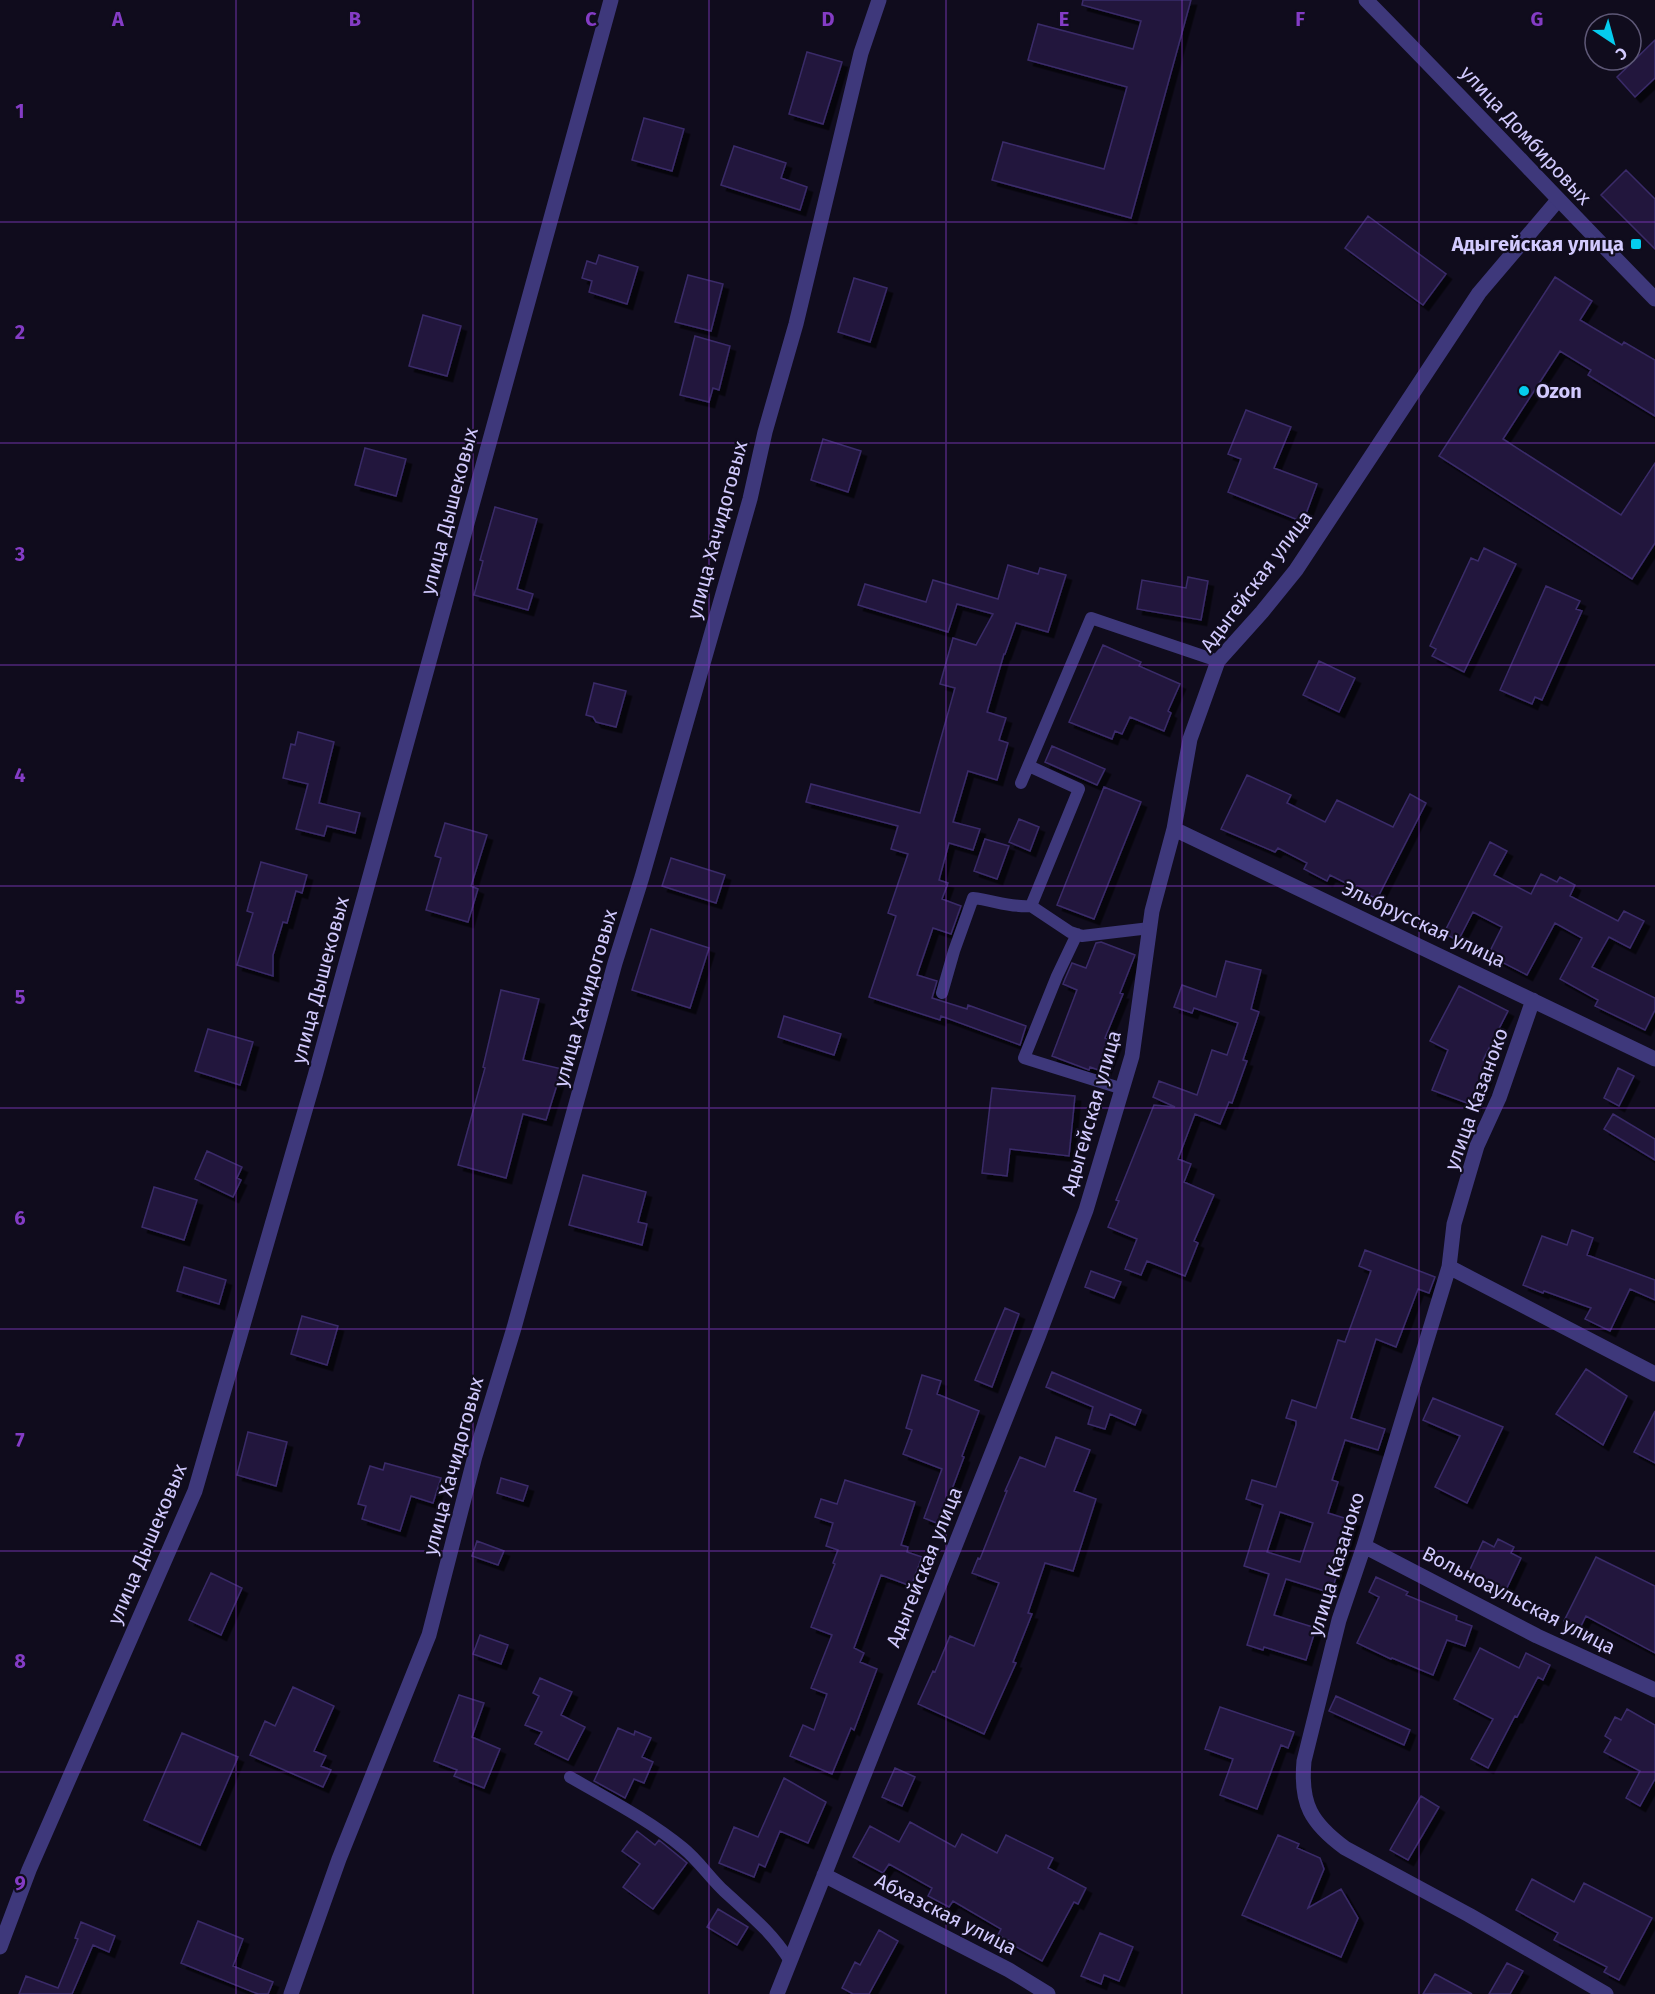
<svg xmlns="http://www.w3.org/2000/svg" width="1655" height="1994" viewBox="0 0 1655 1994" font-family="'Fira Sans',sans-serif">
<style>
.building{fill:#22193e;stroke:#3a2b69;stroke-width:1.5;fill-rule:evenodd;filter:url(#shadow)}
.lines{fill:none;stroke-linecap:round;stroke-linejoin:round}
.service{stroke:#3e387b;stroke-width:12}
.minor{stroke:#3e387b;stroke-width:15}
.tertiary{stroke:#3e387b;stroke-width:15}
.grid{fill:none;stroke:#843cc5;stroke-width:1.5;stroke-opacity:0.55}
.poi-dot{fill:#05ccee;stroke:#100c1d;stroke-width:2}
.labels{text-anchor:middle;stroke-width:4.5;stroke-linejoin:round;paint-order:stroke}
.street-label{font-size:20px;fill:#d2cafe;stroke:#100c1d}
.poi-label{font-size:20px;font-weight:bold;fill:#d2cafe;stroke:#100c1d;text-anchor:end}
.grid-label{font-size:20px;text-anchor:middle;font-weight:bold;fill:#843cc5;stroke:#100c1d;stroke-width:4.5;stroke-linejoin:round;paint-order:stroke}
</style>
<defs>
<filter id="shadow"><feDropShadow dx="5.5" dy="5.5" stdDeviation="0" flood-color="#0009"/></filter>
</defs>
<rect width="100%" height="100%" fill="#100c1d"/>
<!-- building -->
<path class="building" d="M1083 0H1191L1131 218 992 180 1003 142 1104 169 1127 87 1028 60 1038 24 1133 49 1141 21 1082 5Z
M1655 40V78L1635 97 1617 77Z
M807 52 842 62 823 124 789 114Z
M644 118 684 129 672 171 632 160Z
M734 146 786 163 781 178 807 187 800 210 721 185Z
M1626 170 1655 199V249L1601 195Z
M1368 216 1446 274 1423 305 1345 248Z
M599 255 638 267 627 304 589 292 592 281 582 278 587 261 596 264Z
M688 275 723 284 711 331 675 322Z
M1555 277 1592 301 1580 320 1622 345 1624 342 1655 360V416L1588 375 1591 370 1560 351 1503 439 1621 515 1655 463V543L1632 579 1439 456Z
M854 278 887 288 870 342 838 332Z
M423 315 461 326 447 376 409 366Z
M695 336 730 346 719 390 713 388 709 402 680 395Z
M1246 410 1291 427 1274 468 1317 484 1303 522 1228 492 1241 459 1228 454Z
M823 439 861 451 848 492 811 480Z
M365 448 406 459 396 496 355 485Z
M495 507 537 519 517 589 533 594 528 610 474 595 483 561 480 560Z
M1484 548 1516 564 1464 672 1432 656 1436 649 1430 646 1471 558 1478 561Z
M1008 565 1038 574 1040 568 1066 575 1048 632 1016 623 1005 654H1004L987 712 1006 718 999 740 1008 743 997 780 968 771 953 822 980 829 973 850 949 843 939 880 948 883 942 899 961 906 951 934 933 928 917 975 937 981 932 998 967 1009 968 1005 1026 1026 1020 1045 941 1016 940 1020 869 997 896 916 888 913 908 854 891 849 898 826 806 802 811 784 920 813 955 688 940 684 953 638 976 645 993 614 957 604 948 632 858 605 865 584 926 602 933 580 998 599Z
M1188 577 1208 581 1201 620 1137 609 1142 580 1186 588Z
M1546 586 1580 601 1576 609 1582 611 1542 700 1535 697 1532 704 1500 690Z
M1103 645 1141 662 1139 666 1180 684 1168 711 1171 713 1164 731 1130 717 1122 734 1115 731 1112 739 1069 722Z
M1319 661 1355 678 1339 712 1303 695Z
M594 683 626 691 616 727 596 722 593 717 586 715Z
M298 732 334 742 319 803 360 813 355 833 327 826 324 836 296 829 308 784 283 778 291 744 295 745Z
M1052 746 1105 769 1097 785 1045 762Z
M1247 775 1291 795 1287 803 1325 822 1337 800 1393 827 1410 794 1426 803 1377 899 1330 875 1327 881 1304 869 1307 863 1278 848 1275 852 1221 829Z
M1104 787 1141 802 1094 919 1057 905Z
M1019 819 1039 827 1030 851 1009 842Z
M445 823 487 835 471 886 478 889 468 922 426 910 441 858 435 856Z
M985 839 1009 846 997 879 974 871Z
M1490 842 1507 851 1494 875 1531 894 1541 874 1557 882 1560 877 1575 885 1570 896 1618 921 1624 911 1644 921 1630 948 1609 937 1592 967 1655 998V1010L1645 1030 1595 1006 1598 1000 1560 979 1582 938 1555 923 1527 975 1488 955 1502 927 1473 912 1458 941 1444 933Z
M671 858 725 875 716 903 662 886Z
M261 862 307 875 302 893 296 891 287 923 283 922 273 955V976L237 965 253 913 247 911Z
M651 929 709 948 690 1008 632 990Z
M1101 942 1135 955 1120 993 1123 994 1105 1038 1116 1042 1104 1072 1090 1067 1089 1070 1052 1056 1077 990 1063 984 1065 979 1072 963 1086 968 1096 943Z
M1226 961 1261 970 1251 1009 1259 1012 1243 1060 1247 1061 1232 1103 1229 1102 1220 1124 1195 1114 1178 1159 1191 1164 1184 1182 1214 1195 1194 1241 1198 1243 1185 1276 1147 1261 1141 1275 1125 1269 1137 1239 1108 1227 1119 1201 1116 1200 1154 1105 1175 1107 1153 1097 1159 1081 1197 1095 1212 1050 1227 1055 1238 1023 1194 1008 1192 1013 1174 1007 1182 985 1216 997Z
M1459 986 1508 1011 1483 1060 1491 1064 1475 1106 1432 1090 1448 1050 1430 1041Z
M501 990 539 999 523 1060 562 1069 546 1120 523 1114 506 1178 458 1165 485 1068 483 1067Z
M784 1016 841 1034 834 1055 778 1037Z
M208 1029 253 1042 240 1085 195 1071Z
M1618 1068 1634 1076 1619 1106 1604 1098Z
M992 1088 1075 1096 1069 1156 1010 1149 1007 1176 982 1173Z
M1613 1114 1655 1139V1160L1604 1129Z
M207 1151 242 1167 237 1178 241 1180 233 1197 195 1179Z
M583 1175 646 1192 638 1222 647 1224 642 1245 569 1225Z
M154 1187 197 1200 184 1240 142 1227Z
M1572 1230 1593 1238 1587 1255 1655 1280V1300L1630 1289 1610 1331 1585 1319 1591 1308 1544 1291 1543 1293 1523 1285 1542 1236 1567 1245Z
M1365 1250 1435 1277 1429 1293 1418 1289 1396 1347 1376 1339 1351 1418 1385 1429 1378 1450 1345 1440 1332 1480 1338 1482 1328 1513 1354 1521 1331 1593 1286 1579 1274 1615 1316 1628 1306 1660 1264 1647 1263 1650 1247 1645 1269 1574 1244 1566 1263 1505 1246 1499 1252 1480 1276 1487 1296 1425V1421L1286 1418 1292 1400 1316 1408 1338 1340 1345 1342 1371 1271 1359 1266ZM1280 1512 1313 1523 1300 1562 1267 1552Z
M184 1267 226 1280 219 1304 177 1291Z
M1091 1271 1121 1282 1114 1298 1085 1287Z
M1005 1308 1019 1314 992 1387 975 1380Z
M302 1316 338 1326 327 1365 291 1354Z
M1586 1369 1627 1396 1603 1445 1556 1414Z
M1052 1372 1141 1410 1135 1425 1110 1414 1105 1429 1088 1424 1093 1407 1046 1387Z
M922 1375 941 1381 937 1394 979 1411 962 1456 964 1457 939 1524 924 1518 942 1469 903 1454 912 1430 906 1428Z
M1433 1398 1503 1427 1467 1503 1435 1487 1460 1436 1423 1420Z
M1655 1411V1463L1634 1452Z
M248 1432 287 1442 276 1486 237 1475Z
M1056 1437 1090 1450 1074 1491 1096 1499 1073 1571 1045 1563 1028 1613 1032 1614 1013 1662 1016 1663 984 1734 918 1704 933 1671 935 1672 950 1636 974 1646 999 1583 972 1573 978 1558 980 1559 1007 1491H1005L1020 1457 1045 1467Z
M385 1463 441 1478 433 1503 411 1496 400 1531 362 1519 366 1506 358 1504 370 1466 383 1470Z
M501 1478 528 1486 523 1501 497 1493Z
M845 1480 915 1502 901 1545 908 1547 907 1552 922 1557 911 1586 881 1575 854 1648 864 1653 860 1662 877 1669 854 1730 851 1728 832 1774 790 1756 803 1725 814 1730 827 1694 811 1688 832 1635 811 1627 835 1564 833 1563 838 1550 826 1546 833 1523 815 1517 821 1499 837 1504Z
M1498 1539 1514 1547 1511 1553 1521 1558 1505 1592 1468 1574 1483 1541 1494 1547Z
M477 1541 504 1551 498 1565 472 1556Z
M1596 1557 1655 1586V1653L1586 1616 1580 1628 1564 1621Z
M211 1573 242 1588 221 1635 189 1620Z
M1376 1577 1408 1592 1406 1595 1457 1616 1456 1620 1472 1626 1465 1646 1447 1640 1433 1675 1392 1658 1391 1659 1357 1643 1379 1597 1369 1592Z
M480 1635 508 1645 501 1664 473 1654Z
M1480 1648 1519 1668 1526 1653 1550 1665 1543 1680 1538 1677 1517 1717 1515 1716 1488 1768 1471 1759 1493 1719 1454 1699Z
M540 1678 572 1692 561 1715 585 1727 568 1760 535 1744 542 1732 525 1725 539 1696 533 1693Z
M293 1687 334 1706 314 1751 326 1756 321 1766 331 1770 323 1787 250 1755 265 1721 275 1726Z
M459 1695 484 1703 472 1737 500 1749 484 1788 454 1776 457 1770 434 1761Z
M1336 1696 1410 1730 1404 1745 1329 1711Z
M1220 1707 1294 1732 1288 1748 1281 1745 1257 1809 1220 1795 1233 1759 1205 1749Z
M1627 1709 1655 1725V1779L1640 1806 1626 1798 1640 1771 1604 1752 1611 1740 1605 1736 1615 1717 1621 1720Z
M618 1728 634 1735 635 1731 651 1738 642 1757 653 1762 644 1783 634 1779 625 1798 594 1781Z
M182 1733 238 1757 200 1845 144 1820Z
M895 1768 915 1777 902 1806 882 1797Z
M784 1778 826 1802 808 1843 780 1831 765 1867 759 1864 754 1877 719 1863 734 1827 758 1837Z
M1421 1796 1439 1807 1408 1860 1390 1850Z
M910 1822 955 1847 962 1834 997 1853 1006 1835 1053 1858 1048 1868 1086 1888 1078 1904 1074 1902 1042 1961 1011 1944 1012 1942 998 1935 1001 1929 953 1901 949 1907 928 1896 932 1888 889 1864 883 1873 853 1857 870 1826 899 1842Z
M637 1831 655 1845 659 1840 687 1863 653 1909 623 1887 640 1864 622 1851Z
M1278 1835 1299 1844 1297 1848 1320 1858 1324 1869 1308 1908 1341 1889 1358 1918 1341 1957 1242 1915Z
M1532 1879 1574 1902 1584 1883 1652 1918 1619 1980 1604 1972 1607 1967 1554 1940 1558 1933 1516 1910Z
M718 1909 748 1927 737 1945 707 1927Z
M198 1921 243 1939 233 1966 273 1982 268 1994H258L181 1963Z
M81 1922 115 1936 109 1952 93 1945 72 1994H19L26 1976 58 1988 78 1939 75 1938Z
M879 1930 898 1941 869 1994H853L842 1988 855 1962 860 1965Z
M1100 1933 1133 1947 1119 1981 1104 1975 1101 1984 1081 1976Z
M1507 1963 1523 1971 1510 1994H1489Z
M1435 1974 1472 1994H1423Z"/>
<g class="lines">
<!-- service -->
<path class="service" d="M1029 766 1079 789 1031 906 1070 932 1082 936 1150 928
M1021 783 1091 618 1218 661
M1077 934 1057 976 1024 1058 1123 1089
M942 993 954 951 973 898C993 900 1011 908 1031 906
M570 1777C608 1799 649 1820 683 1848 698 1860 710 1878 724 1891 750 1915 771 1931 790 1961"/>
<!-- minor -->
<path class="minor" d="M1174 829 1655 1059
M1533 1000 1499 1098 1477 1146 1454 1224 1449 1267 1364 1546 1339 1620 1304 1761C1300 1804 1311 1823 1345 1848L1469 1915 1606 1994
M1449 1267 1655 1374
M1364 1546 1537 1636 1655 1690
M824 1875 1009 1970 1048 1994
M0 1947 29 1870 195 1491 315 1076 611 0
M291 1994 339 1859 429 1635 475 1456 514 1328 615 963 642 877 750 499 765 432 796 324 861 53 879 0
M777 1994 1038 1337 1086 1210 1132 1056 1152 911 1174 829 1190 739 1218 661 1262 612 1296 570 1479 293 1558 200"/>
<!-- tertiary -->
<path class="tertiary" d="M1366 0C1464 99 1558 200 1655 299"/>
</g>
<!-- grid -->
<path class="grid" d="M236 0V1994M473 0V1994M709 0V1994M946 0V1994M1182 0V1994M1419 0V1994M0 222H1655M0 443H1655M0 665H1655M0 886H1655M0 1108H1655M0 1329H1655M0 1551H1655M0 1772H1655"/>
<!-- markers -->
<g class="poi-dot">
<rect x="1630" y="238" width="12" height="12" rx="3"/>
<circle cx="1524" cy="391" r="6"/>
</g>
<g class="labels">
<!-- street labels -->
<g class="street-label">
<text transform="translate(1526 135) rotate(47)" y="7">улица Домбировых</text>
<text transform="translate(449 511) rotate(-75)" y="7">улица Дышековых</text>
<text transform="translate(717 530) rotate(-75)" y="7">улица Хачидоговых</text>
<text transform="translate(1256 581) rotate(-53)" y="7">Адыгейская улица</text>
<text transform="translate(1424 924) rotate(25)" y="7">Эльбрусская улица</text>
<text transform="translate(320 980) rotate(-75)" y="7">улица Дышековых</text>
<text transform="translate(585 998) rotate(-74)" y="7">улица Хачидоговых</text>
<text transform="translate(1476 1099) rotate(-70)" y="7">улица Казаноко</text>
<text transform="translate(1091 1113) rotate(-74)" y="7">Адыгейская улица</text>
<text transform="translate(453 1466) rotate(-75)" y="7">улица Хачидоговых</text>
<text transform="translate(147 1544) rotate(-67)" y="7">улица Дышековых</text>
<text transform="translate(1336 1564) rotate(-73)" y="7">улица Казаноко</text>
<text transform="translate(924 1567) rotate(-68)" y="7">Адыгейская улица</text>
<text transform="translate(1519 1600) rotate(27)" y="7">Вольноаульская улица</text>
<text transform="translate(946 1914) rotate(27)" y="7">Абхазская улица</text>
</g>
<!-- poi labels -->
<g class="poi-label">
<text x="1624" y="251">Адыгейская улица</text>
<text x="1536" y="398" text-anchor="start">Ozon</text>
</g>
</g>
<g class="grid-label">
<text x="118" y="26">A</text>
<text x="355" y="26">B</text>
<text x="591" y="26">C</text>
<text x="828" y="26">D</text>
<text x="1064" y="26">E</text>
<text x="1300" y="26">F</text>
<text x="1537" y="26">G</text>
<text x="20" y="118">1</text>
<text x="20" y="339">2</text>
<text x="20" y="561">3</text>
<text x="20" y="782">4</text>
<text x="20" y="1004">5</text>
<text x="20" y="1225">6</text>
<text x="20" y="1447">7</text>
<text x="20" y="1668">8</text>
<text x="20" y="1890">9</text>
</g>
<!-- north arrow -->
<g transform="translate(1613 42) rotate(144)"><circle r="28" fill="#100c1d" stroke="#5e5877" stroke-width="1.5"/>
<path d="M0-4.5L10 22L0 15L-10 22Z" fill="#05ccee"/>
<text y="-9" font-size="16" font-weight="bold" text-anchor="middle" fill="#d2cafe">С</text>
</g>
</svg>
